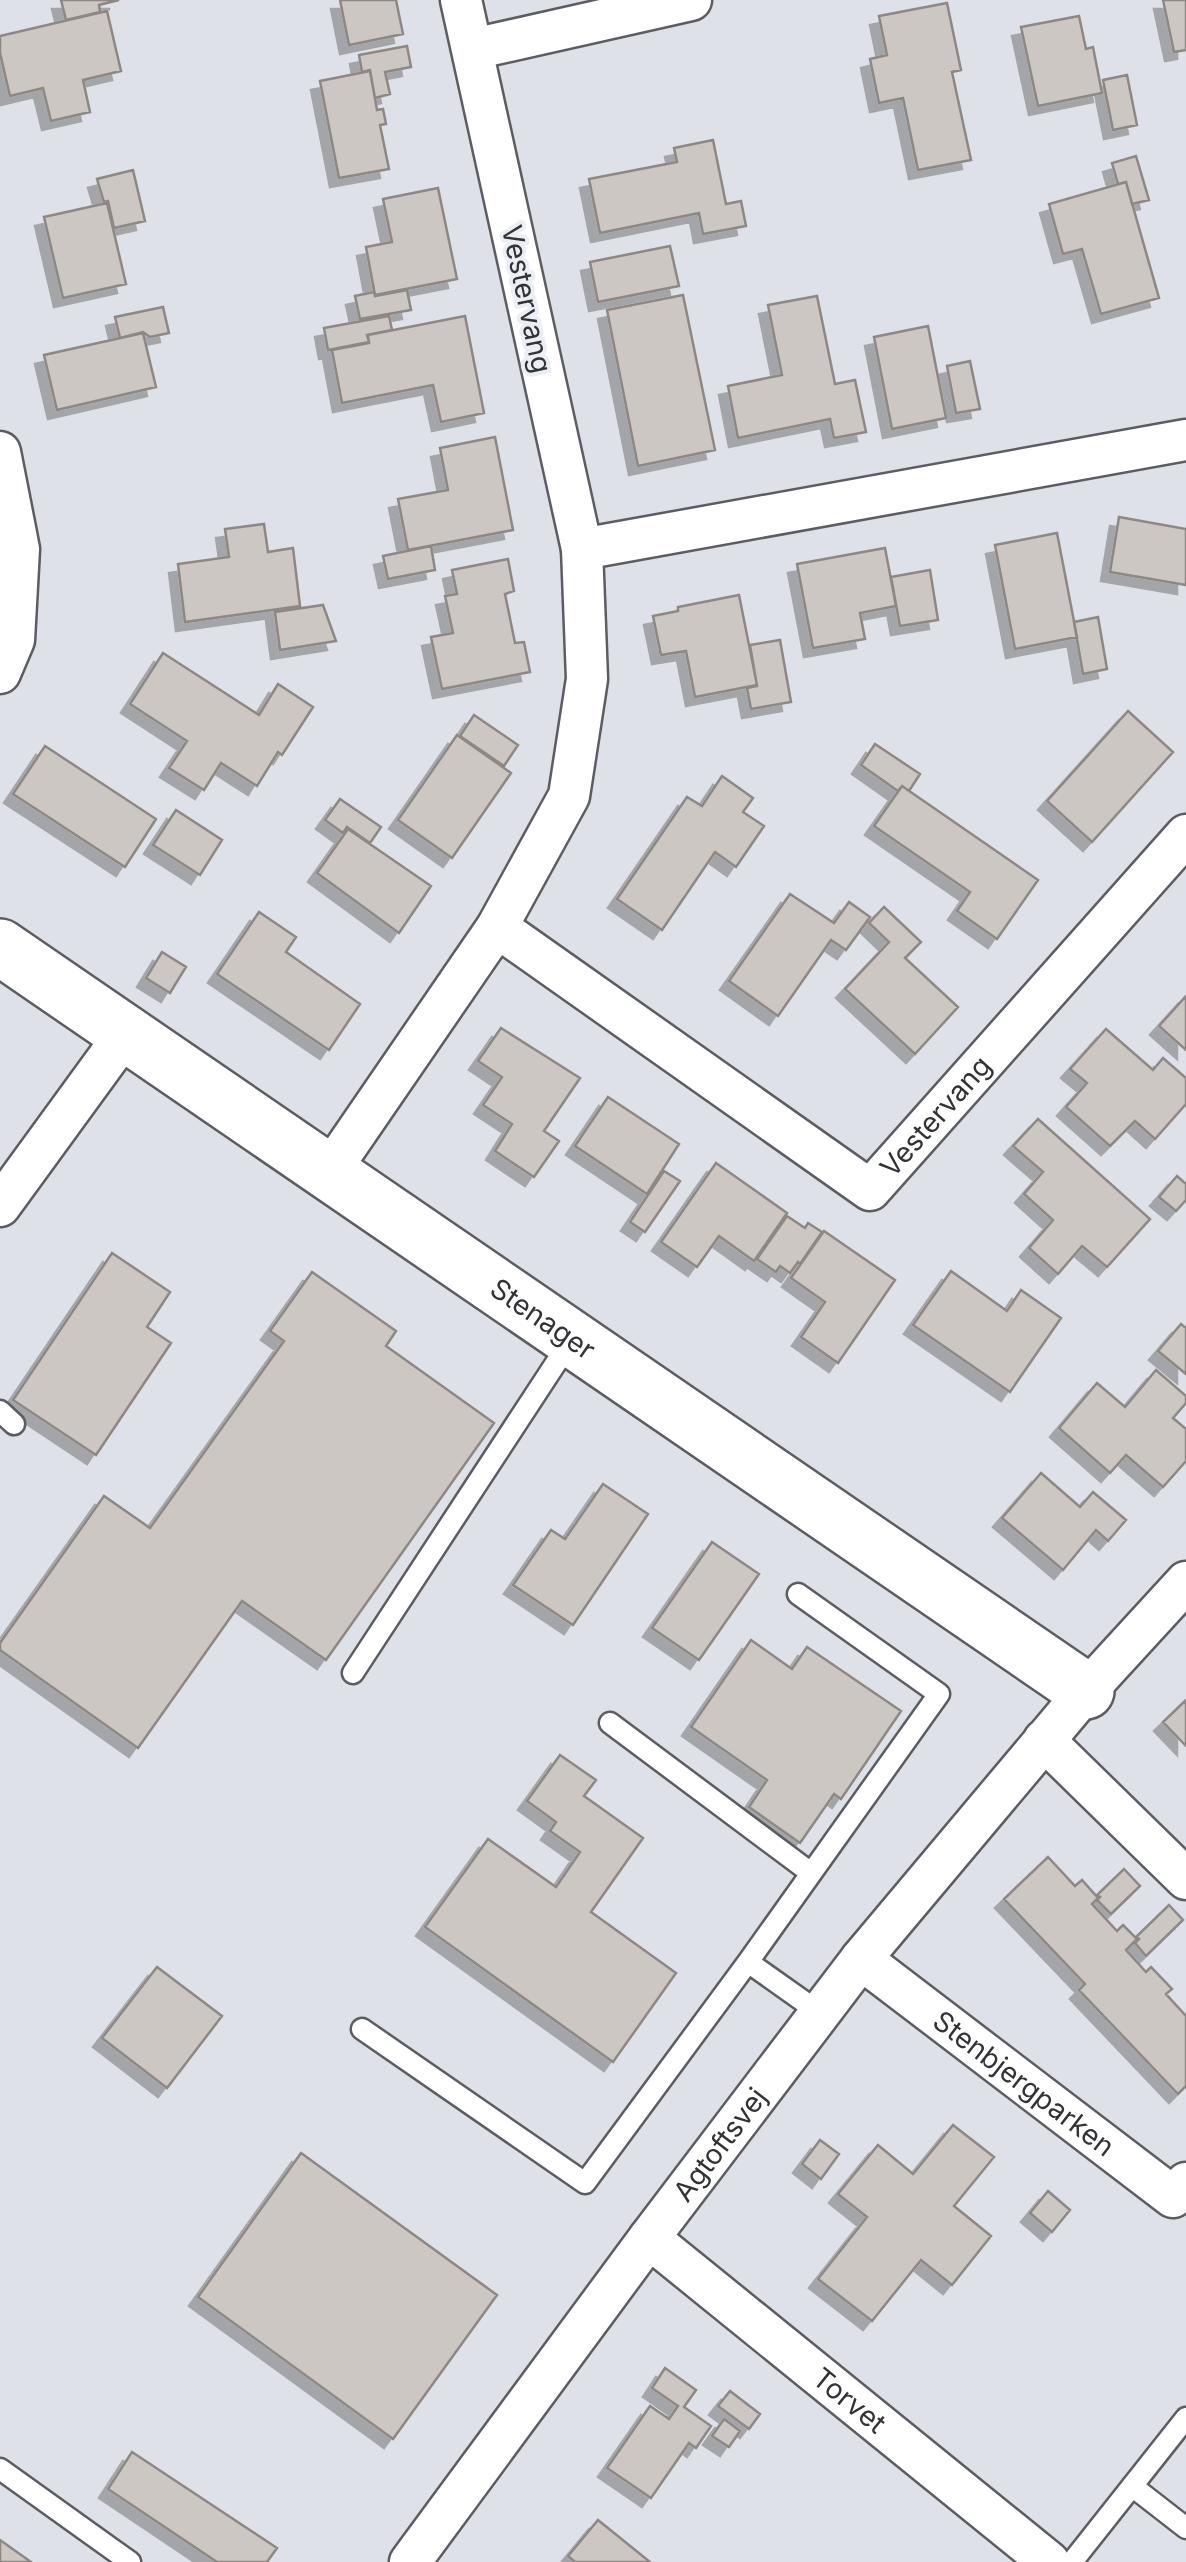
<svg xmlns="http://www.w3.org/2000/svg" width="1186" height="2562" viewBox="0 0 1186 2562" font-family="Inter,sans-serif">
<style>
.building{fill:#cdc7c3;stroke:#8e8884;stroke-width:2.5;filter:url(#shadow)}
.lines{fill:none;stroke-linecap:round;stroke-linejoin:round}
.lane-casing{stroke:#5b5d62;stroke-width:25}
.street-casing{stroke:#5b5d62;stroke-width:45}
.secondary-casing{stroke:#5b5d62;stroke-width:60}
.lane{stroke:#fff;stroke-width:20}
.street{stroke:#fff;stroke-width:40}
.secondary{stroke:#fff;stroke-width:55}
.labels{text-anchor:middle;stroke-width:8;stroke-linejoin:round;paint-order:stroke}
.street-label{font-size:28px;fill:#323336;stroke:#ebeef4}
</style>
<defs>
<filter id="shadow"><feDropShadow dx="-9" dy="9" stdDeviation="0" flood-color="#0004"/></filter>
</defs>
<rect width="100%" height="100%" fill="#dee1e7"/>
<!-- building -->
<path class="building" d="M61 0H119L99 5 100 12 66 20Z
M340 0H396L403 34 349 45Z
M1163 0H1186V50L1174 52Z
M947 3 961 70 952 72 971 160 918 170 903 98 879 103 870 59 887 55 879 16Z
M107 11 121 71 83 80 90 112 51 121 43 88 10 96 0 53V36Z
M1079 16 1086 49 1093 47 1102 93 1038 106 1021 27Z
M407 46 411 67 385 72 390 94 375 98 370 70 362 72 359 55Z
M370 71 377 110 383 109 386 124 380 125 389 169 339 178 320 81Z
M1127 75 1137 125 1113 130 1103 80Z
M713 140 726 204 741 201 746 226 703 234 699 213 600 233 589 179 677 162 674 148Z
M1136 156 1149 200 1132 204 1126 182 1118 184 1112 163Z
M133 170 145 221 114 228 108 201 104 202 97 179Z
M1126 182 1159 298 1101 314 1082 249 1063 254 1049 204Z
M438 188 457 279 375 295 366 247 392 242 383 199Z
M107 203 126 284 63 298 44 217Z
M670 246 679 286 598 302 590 262Z
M407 290 411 310 360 319 355 296 374 292 375 296Z
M683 295 715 450 638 466 607 310Z
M817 296 835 384 855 380 866 432 834 438 830 419 738 438 728 386 782 375 768 305Z
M163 307 169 333 150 337 143 332 120 338 115 317Z
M389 316 392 330 367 335 369 342 328 350 324 328Z
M465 316 484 413 441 422 433 385 342 403 332 350 369 343 368 335Z
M928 326 946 418 892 429 874 337Z
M143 333 156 387 57 410 44 355Z
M970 361 980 409 956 413 947 366Z
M495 437 513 530 408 550 398 499 448 490 440 448Z
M1119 517 1186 529V585L1110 572Z
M264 524 268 552 293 548 300 606 185 622 178 564 229 557 225 529Z
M1057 533 1077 637 1015 649 995 545Z
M431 546 435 570 388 579 383 556Z
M885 548 896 606 860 613 865 639 813 648 797 564Z
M508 559 514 591 505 594 515 643 524 642 530 672 442 689 431 637 453 633 445 596 457 594 452 570Z
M930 570 938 620 900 626 891 577Z
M739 595 757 685 695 697 686 651 661 655 653 616 678 611V607Z
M323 605 336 641 280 650 275 612Z
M1098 617 1107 669 1083 674 1074 622Z
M780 640 791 702 751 709 747 688 757 686 750 645Z
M163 653 259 715 278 684 313 707 282 755 278 752 257 786 221 763 204 790 169 768 187 741 130 704Z
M1128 711 1173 752 1092 842 1047 801Z
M474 715 518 745 504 766 460 736Z
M457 735 511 773 452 858 398 820Z
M875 744 920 774 909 791 902 786 898 791 861 765Z
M45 746 156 819 125 867 13 794Z
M722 776 753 798 743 812 764 826 736 867 715 852 662 930 617 899 687 797 702 806Z
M902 786 1038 880 997 939 957 911 970 892 874 826Z
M340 799 381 827 370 843 347 827 343 833 325 820Z
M176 810 222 840 200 875 153 845Z
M348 829 431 886 399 933 317 873Z
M790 894 834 923 849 902 870 917 846 950 831 940 778 1016 729 981Z
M884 907 921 942 905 958 958 1007 915 1054 845 989 889 942 869 923Z
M259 912 296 937 286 952 360 1004 329 1050 217 974Z
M162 952 186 967 170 993 146 978Z
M1186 996V1050L1159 1026Z
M501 1028 580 1078 544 1131 559 1141 534 1177 495 1151 512 1124 483 1105 502 1077 478 1061Z
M1106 1029 1153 1070 1163 1058 1186 1078V1104L1155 1139 1135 1121 1110 1146 1066 1107 1087 1083 1070 1069Z
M608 1097 679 1144 647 1194 575 1146Z
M1038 1119 1150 1219 1107 1267 1082 1246 1058 1274 1029 1248 1053 1220 1024 1194 1043 1172 1013 1146Z
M716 1163 787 1213 754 1261 719 1236 697 1267 661 1242Z
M664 1171 680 1181 645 1232 630 1222Z
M1177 1176 1186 1184V1200L1176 1211 1159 1197Z
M787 1216 805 1228 808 1223 822 1232 800 1264 798 1262 790 1273 780 1266 776 1272 757 1259Z
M824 1231 895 1280 838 1363 801 1337 825 1302 791 1278Z
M112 1253 170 1292 147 1327 171 1343 96 1455 13 1400Z
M951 1271 1007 1311 1021 1290 1061 1318 1010 1392 913 1325Z
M312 1272 396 1331 386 1346 494 1423 326 1660 242 1601 138 1748 0 1650V1643L104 1496 150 1528 284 1341 270 1331Z
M1181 1324 1186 1328V1374L1158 1351Z
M1156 1370 1186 1396V1403L1173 1418 1186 1429V1461L1163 1487 1126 1455 1110 1473 1059 1428 1097 1383 1125 1407Z
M1041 1473 1080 1507 1093 1492 1126 1520 1108 1541 1096 1530 1063 1570 1002 1518Z
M603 1484 648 1514 573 1625 513 1585 551 1530 565 1539Z
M712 1542 759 1574 699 1660 652 1628Z
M751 1640 792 1669 807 1647 901 1711 841 1799 834 1794 800 1843 749 1807 767 1780 691 1727Z
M1186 1700V1746L1163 1722Z
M560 1755 596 1780 584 1796 643 1838 591 1912 676 1973 613 2062 425 1927 488 1839 556 1887 580 1852 550 1831 556 1822 527 1801Z
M1048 1857 1075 1886 1082 1880 1098 1898 1092 1904 1117 1931 1123 1925 1137 1939 1126 1950 1146 1972 1151 1967 1172 1989 1166 1994 1186 2016V2086L1178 2094 1079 1990 1085 1984 1004 1899Z
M1124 1869 1140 1886 1111 1914 1097 1900 1100 1897 1097 1895Z
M1169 1905 1183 1920 1146 1956 1135 1943 1139 1939 1136 1937Z
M157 1967 222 2016 167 2088 102 2038Z
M953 2125 994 2157 954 2206 991 2236 952 2285 921 2260 872 2321 818 2279 867 2217 838 2194 878 2145 913 2174Z
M820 2140 839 2154 821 2179 802 2164Z
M301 2153 497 2295 393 2439 198 2297Z
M1048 2191 1070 2210 1052 2232 1030 2213Z
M665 2368 696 2390 684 2407 711 2426 696 2448 689 2443 651 2498 607 2468 650 2406 669 2419 678 2406 652 2388Z
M730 2391 760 2414 749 2429 718 2406Z
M724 2419 740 2431 729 2447 712 2436Z
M132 2452 277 2548 267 2562H217L108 2489Z
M598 2520 650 2562H575L568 2556Z
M0 2540 31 2562H0Z"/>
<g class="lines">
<!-- lane casing -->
<g class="lane-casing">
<path id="lane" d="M0 1411 14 1424
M798 1594 939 1694 748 1962 820 2013
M353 1673 571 1340
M610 1723 811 1873
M362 2029 585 2183 748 1962
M0 2469 130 2562
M1132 2486 1186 2528
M1072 2562 1186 2418"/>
</g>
<!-- street casing -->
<g class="street-casing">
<g id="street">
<path d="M473 49 691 0"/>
<path d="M0 452 19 549 14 640 0 673"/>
<path d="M582 549 1186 440"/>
<path id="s1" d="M497 927 870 1190 1186 835"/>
<path d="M329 1172 497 927 569 796 587 679 582 549 461 0"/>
<path d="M0 1206 126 1033"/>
<path d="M1044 1740 1186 1879"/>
<path id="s2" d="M861 1959 1173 2197 1186 2183"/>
<path id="s3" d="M649 2238 1049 2562"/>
<path id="s4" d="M410 2562 649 2238 861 1959 1086 1691 1186 1582"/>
</g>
</g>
<!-- secondary casing -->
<g class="secondary-casing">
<g id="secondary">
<path id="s5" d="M0 947 1086 1691"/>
</g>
</g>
<!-- lane -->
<use href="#lane" class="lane"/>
<!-- street -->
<use href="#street" class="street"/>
<!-- secondary -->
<use href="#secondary" class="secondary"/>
</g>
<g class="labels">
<!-- street labels -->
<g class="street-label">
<text transform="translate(527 299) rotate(78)" y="10">Vestervang</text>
<text dy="10" stroke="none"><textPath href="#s1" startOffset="555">Vestervang</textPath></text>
<text dy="10" stroke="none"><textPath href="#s5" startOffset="658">Stenager</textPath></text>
<text dy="10" stroke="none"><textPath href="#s2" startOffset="205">Stenbjergparken</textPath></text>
<text dy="10" stroke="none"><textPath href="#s4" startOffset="520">Agtoftsvej</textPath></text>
<text dy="10" stroke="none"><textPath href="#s3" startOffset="258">Torvet</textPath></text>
</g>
</g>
</svg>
